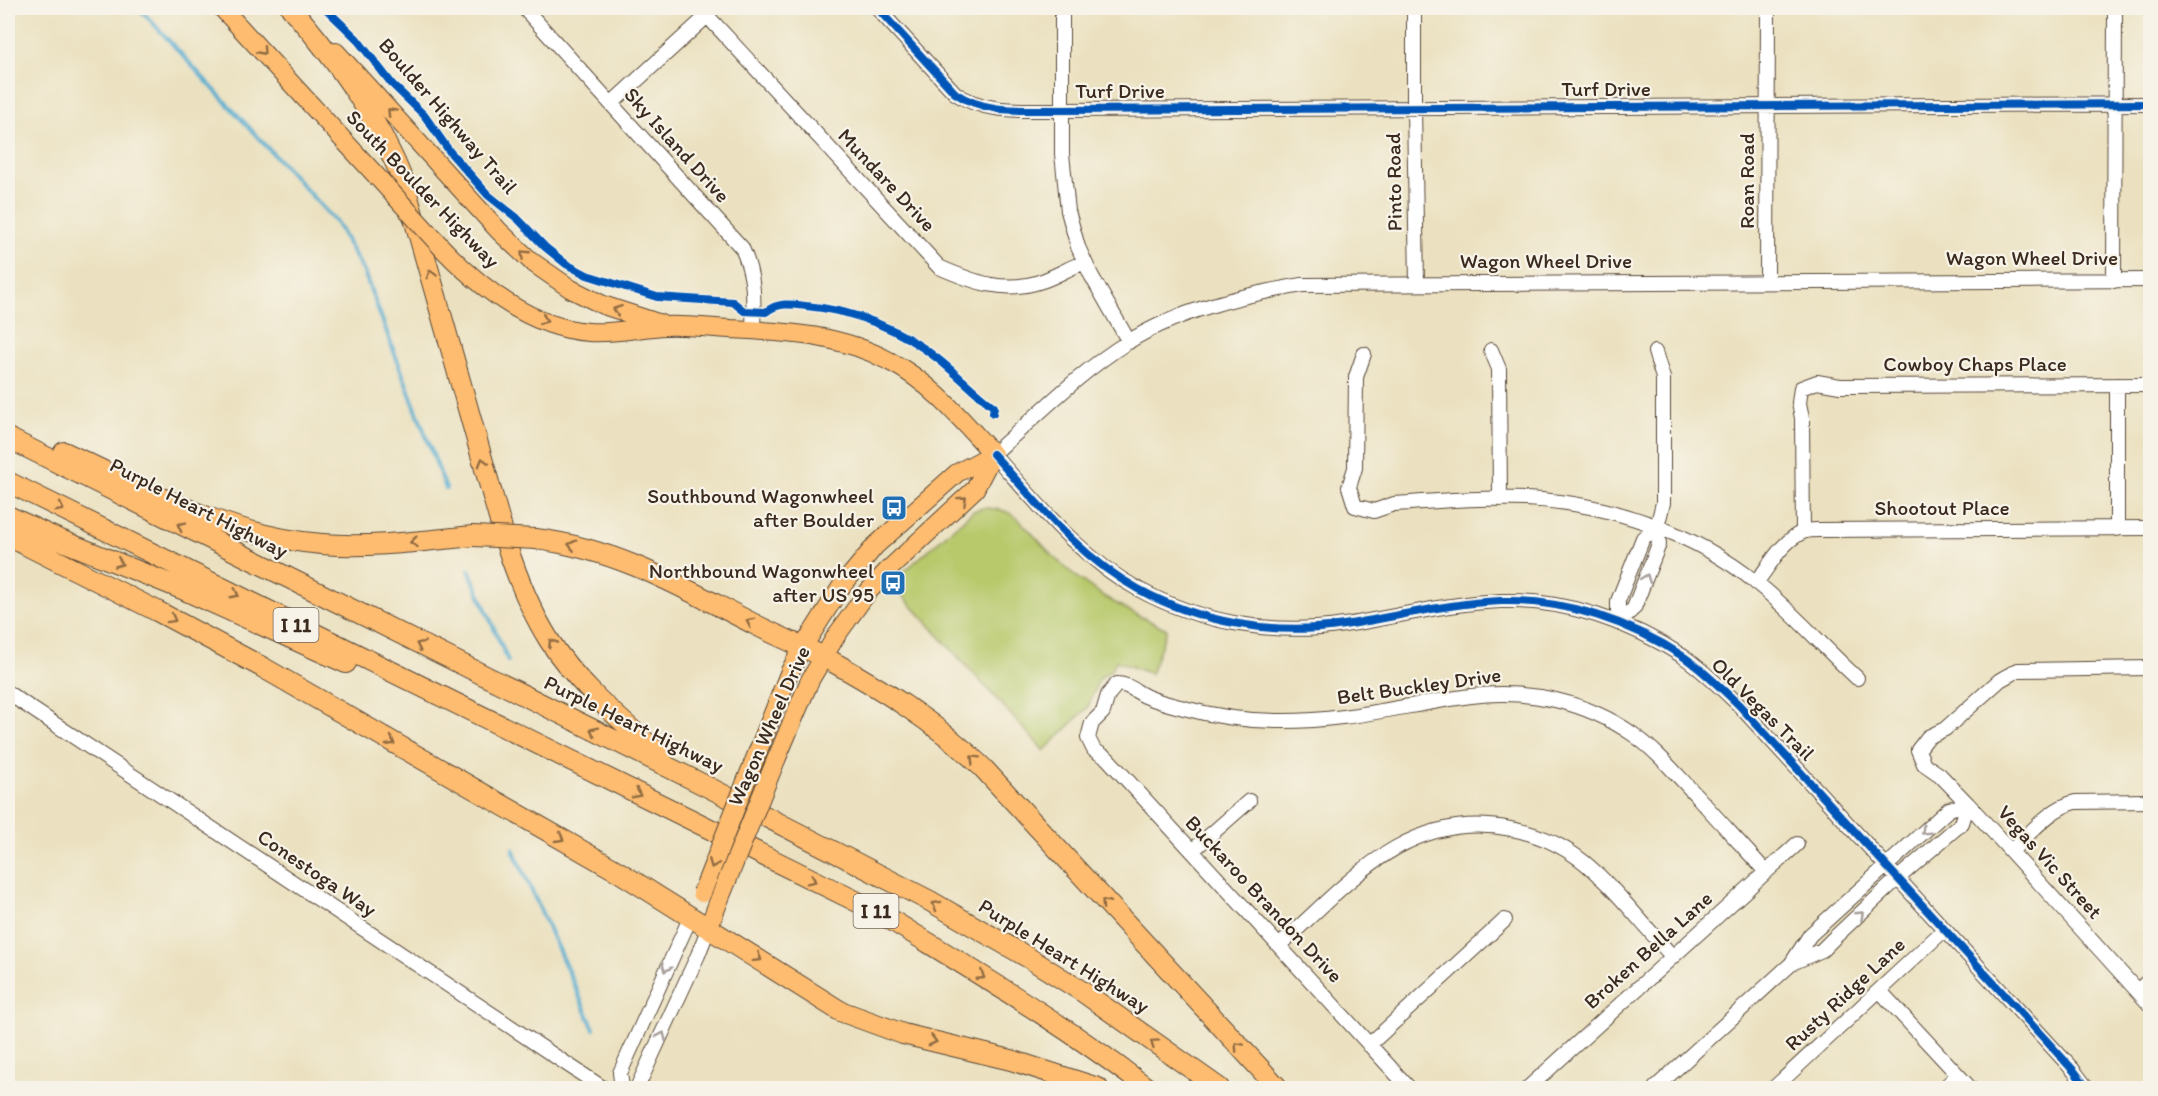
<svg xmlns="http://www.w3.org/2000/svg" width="2158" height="1096" viewBox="0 0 2158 1096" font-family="Itim,sans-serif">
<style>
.green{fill:#b8c96c;stroke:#7a7a45;stroke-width:1.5}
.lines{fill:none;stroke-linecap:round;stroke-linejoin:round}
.stream{stroke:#52accf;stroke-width:4}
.minor-casing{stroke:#554536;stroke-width:16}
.major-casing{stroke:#554536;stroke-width:20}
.highway-casing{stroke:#554536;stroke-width:22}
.minor{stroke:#fff;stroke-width:14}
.major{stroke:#fdbc6f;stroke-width:18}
.highway{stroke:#fdbc6f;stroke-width:20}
.major-bridge-casing{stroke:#554536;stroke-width:20;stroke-linecap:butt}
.highway-bridge-casing{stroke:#554536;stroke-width:22;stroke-linecap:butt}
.major-bridge{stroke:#fdbc6f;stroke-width:18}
.highway-bridge{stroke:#fdbc6f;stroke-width:20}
.cycleway-casing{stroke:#f7f3e8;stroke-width:11}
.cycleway{stroke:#0057b8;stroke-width:8}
.oneway{stroke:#926c42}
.oneway2{stroke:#a79f9a}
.labels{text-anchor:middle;stroke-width:4.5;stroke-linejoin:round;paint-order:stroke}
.shield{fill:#f7f3e8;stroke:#73665b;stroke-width:1.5}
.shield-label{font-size:20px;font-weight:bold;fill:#3b2a1e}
.street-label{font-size:21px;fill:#3b2a1e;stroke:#f7f3e8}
.poi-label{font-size:21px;fill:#3b2a1e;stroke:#f7f3e8;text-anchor:end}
</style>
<rect width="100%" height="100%" fill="#f7f3e8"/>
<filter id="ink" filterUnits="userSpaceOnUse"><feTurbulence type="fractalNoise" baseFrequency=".0167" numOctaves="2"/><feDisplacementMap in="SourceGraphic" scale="12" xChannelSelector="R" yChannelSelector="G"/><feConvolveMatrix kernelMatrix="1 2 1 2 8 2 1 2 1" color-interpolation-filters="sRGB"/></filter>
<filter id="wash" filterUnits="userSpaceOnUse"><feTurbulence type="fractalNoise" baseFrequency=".008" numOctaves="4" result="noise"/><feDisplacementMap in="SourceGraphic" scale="24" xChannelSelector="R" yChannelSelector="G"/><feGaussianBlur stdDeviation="1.35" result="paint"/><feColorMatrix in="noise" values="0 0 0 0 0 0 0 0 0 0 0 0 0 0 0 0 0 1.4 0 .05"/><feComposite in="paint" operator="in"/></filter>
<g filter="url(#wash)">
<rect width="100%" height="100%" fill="#ebe1c0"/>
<!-- green -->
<path class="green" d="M983 508C994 508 1004 509 1013 515 1029 527 1041 545 1055 558 1088 590 1126 611 1167 629L1151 674 1116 661 1111 670 1099 679 1088 707 1044 751 891 583 973 511Z"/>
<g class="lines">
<!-- stream -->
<path class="stream" d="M139 8 336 222 364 272 446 489
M469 570 508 661
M513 849 594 1029"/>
</g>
</g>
<g filter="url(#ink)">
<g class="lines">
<!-- minor casing -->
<g class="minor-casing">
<path id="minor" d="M524 8 742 248C755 277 754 299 753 330
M700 8 939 267C973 282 1005 294 1042 281 1057 276 1070 267 1085 262
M877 8 955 93C987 115 1024 109 1062 110L2150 104
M1062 8V154L1068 211 1078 247 1091 275 1129 342
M1414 8V108L1417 284
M612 103 707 16
M2114 281 2115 8
M1767 282 1768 8
M1491 350 1499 369 1500 499
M1364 354 1356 377 1355 468 1349 487 1355 506 1374 511 1394 504C1438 501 1482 497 1526 499 1608 503 1694 532 1758 584 1794 613 1823 647 1857 678
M2117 385V529
M1803 532 1802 418 1799 403 1801 388 1817 382 1840 386 2150 385
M1756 583C1769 566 1783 540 1803 532 1807 530 1813 530 1818 530L2150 528
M1618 623 1634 608 1659 544 1657 527 1663 503V378L1655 352
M1618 623V601L1643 538 1657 527
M2150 668 2018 670 2000 680 1945 729 1928 737 1918 750 1924 764 1940 775 1968 804 2150 1005
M8 693 603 1088
M1192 851 1249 801
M2011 851C2030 834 2050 808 2075 802L2150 801
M1279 946C1347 884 1408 808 1511 829 1538 834 1564 846 1585 863 1617 890 1643 925 1672 956
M1792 963 1822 950 1833 939 1897 879 1962 823 1968 804
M1880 991 1970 1088
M2138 991 2150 979
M1369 1045 1505 920
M622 1088 620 1073 691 916
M637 1088 698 955 709 927
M1409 1088 1107 758 1094 750 1088 738 1092 723 1103 712 1108 695 1117 684C1128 684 1135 691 1145 696 1156 701 1168 704 1180 707 1212 716 1245 721 1278 721 1346 722 1404 705 1471 696 1528 689 1586 701 1634 735 1658 752 1676 774 1696 795 1719 821 1743 846 1766 872
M1528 1088 1797 844
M1655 1088 1791 964 1810 935 1949 809 1968 804
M1774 1088 1944 930
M1944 1088 1958 1075
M2087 1088 2074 1071 1739 705C1721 688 1704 671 1684 657 1631 622 1565 599 1501 601 1448 603 1396 617 1344 625 1275 636 1200 623 1138 589 1079 557 1038 504 993 454 1037 416 1078 373 1128 342 1179 310 1243 295 1302 285L2150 280"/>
</g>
<!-- major casing -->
<g class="major-casing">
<path id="major" d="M222 8 371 170
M336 52 499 231 532 262 571 289 603 305 661 324
M445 251C483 290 533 328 589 332 615 334 641 327 666 326 687 325 709 328 730 329 785 332 839 334 889 361 931 382 962 420 993 454
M758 751 790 671 803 647 841 587 875 546 957 473 993 454
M776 760 810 680 836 636 867 593 888 570 975 489 993 454
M709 927 718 903"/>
</g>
<!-- highway casing -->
<g class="highway-casing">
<path id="highway" d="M291 8C337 61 378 117 404 183L506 543C517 577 530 610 549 640 578 686 622 721 662 756
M8 438 714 790 930 901 1029 958 1083 992 1219 1088
M64 452C147 491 229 537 322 544 372 548 422 541 473 536
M8 482 880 913C970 969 1063 1023 1147 1088
M8 516 53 537 182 589 346 663
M8 536 157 611 262 667 619 872 840 1011 903 1034 1011 1060 1098 1088
M536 539C618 549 683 588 756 625 777 636 800 645 822 656 879 687 936 722 983 768L1278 1088"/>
</g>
<!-- minor -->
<use href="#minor" class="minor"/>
<!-- major -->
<use href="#major" class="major"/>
<!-- highway -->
<use href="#highway" class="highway"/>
<!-- major-bridge casing -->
<g class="major-bridge-casing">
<path id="major-bridge" d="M371 170 445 251
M702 893 758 751
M718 903 776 760"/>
</g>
<!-- highway-bridge casing -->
<g class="highway-bridge-casing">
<path id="highway-bridge" d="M473 536 536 539"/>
</g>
<!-- major-bridge -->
<use href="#major-bridge" class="major-bridge"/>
<!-- highway-bridge -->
<use href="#highway-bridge" class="highway-bridge"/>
<!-- cycleway casing -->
<g class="cycleway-casing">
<path id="cycleway" d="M325 8 356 38 392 84 424 115 450 152 488 195 517 218 545 247 566 264 587 275 657 297 733 302 744 311 766 312C778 302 791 304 806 306 853 310 901 329 938 359 957 374 974 392 994 407L993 413
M877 8 955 93C987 115 1024 109 1062 110L2150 104
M993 454C1038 504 1079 557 1138 589 1200 623 1275 636 1344 625 1396 617 1448 603 1501 601 1565 599 1631 622 1684 657 1704 671 1721 688 1739 705L2074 1071 2087 1088"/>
</g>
<!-- cycleway -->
<use href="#cycleway" class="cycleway"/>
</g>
<!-- one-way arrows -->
<defs><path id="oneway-chevron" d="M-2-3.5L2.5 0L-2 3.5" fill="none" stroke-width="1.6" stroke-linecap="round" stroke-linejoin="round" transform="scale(1.5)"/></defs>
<g class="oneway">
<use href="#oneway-chevron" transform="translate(262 51) rotate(48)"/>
<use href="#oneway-chevron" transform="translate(391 112) rotate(-133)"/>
<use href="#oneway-chevron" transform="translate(524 254) rotate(-136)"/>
<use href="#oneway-chevron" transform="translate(431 274) rotate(-106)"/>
<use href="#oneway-chevron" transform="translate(617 310) rotate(-160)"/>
<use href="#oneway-chevron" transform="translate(544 320) rotate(21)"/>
<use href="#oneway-chevron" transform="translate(483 462) rotate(-106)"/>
<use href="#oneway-chevron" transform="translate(963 500) rotate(-42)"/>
<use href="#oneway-chevron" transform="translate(60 508) rotate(26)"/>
<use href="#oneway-chevron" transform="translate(181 526) rotate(-153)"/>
<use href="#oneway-chevron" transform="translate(414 542) rotate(174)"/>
<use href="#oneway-chevron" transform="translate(572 545) rotate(-167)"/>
<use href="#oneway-chevron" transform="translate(119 563) rotate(22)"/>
<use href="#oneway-chevron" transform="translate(235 594) rotate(26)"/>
<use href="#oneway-chevron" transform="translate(172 619) rotate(29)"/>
<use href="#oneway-chevron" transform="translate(750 622) rotate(-153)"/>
<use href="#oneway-chevron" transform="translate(552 643) rotate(-123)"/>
<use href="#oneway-chevron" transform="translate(420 645) rotate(-154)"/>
<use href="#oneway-chevron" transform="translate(594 731) rotate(-154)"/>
<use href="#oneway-chevron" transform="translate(391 742) rotate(30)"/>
<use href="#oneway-chevron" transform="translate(974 759) rotate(-135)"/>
<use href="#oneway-chevron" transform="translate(637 794) rotate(26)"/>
<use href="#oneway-chevron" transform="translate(560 838) rotate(30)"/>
<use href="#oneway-chevron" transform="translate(713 864) rotate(112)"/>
<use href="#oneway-chevron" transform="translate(812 880) rotate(26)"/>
<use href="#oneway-chevron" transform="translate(1105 903) rotate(-132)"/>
<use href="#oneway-chevron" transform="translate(936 905) rotate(-151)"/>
<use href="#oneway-chevron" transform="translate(758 958) rotate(32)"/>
<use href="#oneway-chevron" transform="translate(981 976) rotate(32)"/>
<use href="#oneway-chevron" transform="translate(933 1041) rotate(14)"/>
<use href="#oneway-chevron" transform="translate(1154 1043) rotate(-145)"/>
<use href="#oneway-chevron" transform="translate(1238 1046) rotate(-133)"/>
</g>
<g class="oneway2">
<use href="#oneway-chevron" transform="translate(1646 578) rotate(-69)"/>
<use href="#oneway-chevron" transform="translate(1925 831) rotate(137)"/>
<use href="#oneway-chevron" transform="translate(1860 915) rotate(-43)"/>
<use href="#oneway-chevron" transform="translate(666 968) rotate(114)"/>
<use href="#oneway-chevron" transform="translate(662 1036) rotate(-66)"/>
</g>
</g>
<!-- icons -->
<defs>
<g id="bus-square" transform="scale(1.35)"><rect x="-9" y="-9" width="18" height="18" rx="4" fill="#1f6fb2" stroke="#f7f3e8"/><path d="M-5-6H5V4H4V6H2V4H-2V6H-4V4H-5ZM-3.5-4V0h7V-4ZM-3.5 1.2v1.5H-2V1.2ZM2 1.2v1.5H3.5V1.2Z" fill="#fff"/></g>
</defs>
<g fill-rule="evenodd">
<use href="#bus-square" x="894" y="508"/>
<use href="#bus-square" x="893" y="583"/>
</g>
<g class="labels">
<!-- shield labels -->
<g class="shield">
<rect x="273.5" y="608" width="45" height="34" rx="4.5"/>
<rect x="853.5" y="894" width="45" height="34" rx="4.5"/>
</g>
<g class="shield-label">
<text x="296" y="632">I 11</text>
<text x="876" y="918">I 11</text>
</g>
<!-- street labels -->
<g class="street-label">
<text x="1606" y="96">Turf Drive</text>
<text x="1120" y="98">Turf Drive</text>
<text transform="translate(448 116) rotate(49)" y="7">Boulder Highway Trail</text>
<text transform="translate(677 145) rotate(48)" y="7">Sky Island Drive</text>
<text transform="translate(887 180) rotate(47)" y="7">Mundare Drive</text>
<text transform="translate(1747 181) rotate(-90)" y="7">Roan Road</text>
<text transform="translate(1394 182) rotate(-91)" y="7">Pinto Road</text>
<text transform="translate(423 189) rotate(46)" y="7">South Boulder Highway</text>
<text x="2032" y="265">Wagon Wheel Drive</text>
<text x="1546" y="268">Wagon Wheel Drive</text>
<text x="1975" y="371">Cowboy Chaps Place</text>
<text transform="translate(199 508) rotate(27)" y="7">Purple Heart Highway</text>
<text x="1942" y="515">Shootout Place</text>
<text transform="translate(1419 686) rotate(-8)" y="7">Belt Buckley Drive</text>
<text transform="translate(1763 709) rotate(45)" y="7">Old Vegas Trail</text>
<text transform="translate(634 724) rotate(26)" y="7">Purple Heart Highway</text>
<text transform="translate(769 726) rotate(-66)" y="7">Wagon Wheel Drive</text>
<text transform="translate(2050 862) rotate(48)" y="7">Vegas Vic Street</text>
<text transform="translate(317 873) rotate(34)" y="7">Conestoga Way</text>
<text transform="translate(1264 899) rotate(47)" y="7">Buckaroo Brandon Drive</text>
<text transform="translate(1648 950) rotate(-42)" y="7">Broken Bella Lane</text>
<text transform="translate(1064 956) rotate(32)" y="7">Purple Heart Highway</text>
<text transform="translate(1845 994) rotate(-43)" y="7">Rusty Ridge Lane</text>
</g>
<!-- poi labels -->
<g class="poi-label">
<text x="874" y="503">Southbound Wagonwheel<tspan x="874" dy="24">after Boulder</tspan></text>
<text x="874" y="578">Northbound Wagonwheel<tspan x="874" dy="24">after US 95</tspan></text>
</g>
</g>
<!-- margin -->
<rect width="2158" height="1096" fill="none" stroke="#f7f3e8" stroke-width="30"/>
</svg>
